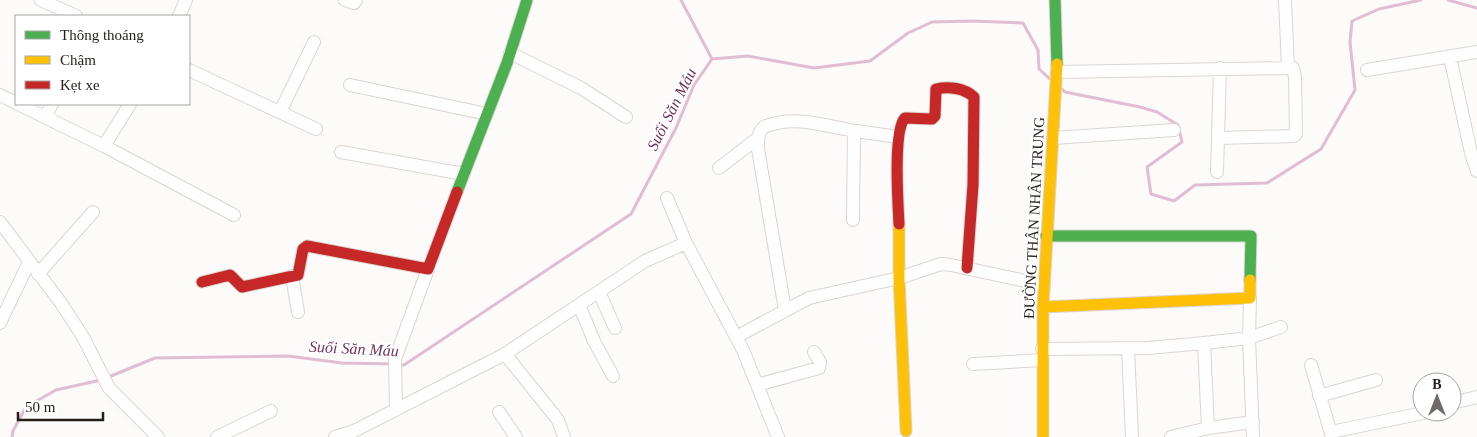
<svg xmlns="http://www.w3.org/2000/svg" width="1477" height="437" viewBox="0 0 1477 437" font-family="Georgia,serif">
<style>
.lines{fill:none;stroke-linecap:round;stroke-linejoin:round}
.stream{stroke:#e0bdd1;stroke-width:3}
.street-casing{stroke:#dad5d2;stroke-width:14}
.fast-casing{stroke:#dad5d2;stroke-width:13}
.slow-casing{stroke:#dad5d2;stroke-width:13}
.jam-casing{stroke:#dad5d2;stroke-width:13}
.street{stroke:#fffefe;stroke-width:12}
.fast{stroke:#4caf50;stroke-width:11}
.slow{stroke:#ffc107;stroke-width:11}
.jam{stroke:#c62828;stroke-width:11}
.labels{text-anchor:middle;stroke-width:4;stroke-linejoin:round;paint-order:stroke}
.street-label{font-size:15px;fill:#241d1a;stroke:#fff}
.water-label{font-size:16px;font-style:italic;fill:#71355d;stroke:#fff}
</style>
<rect width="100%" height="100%" fill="#fdfbf9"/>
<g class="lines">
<!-- stream -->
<path class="stream" d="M681 0 712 59
M1448 0 1477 8
M1062 89 1065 92 1140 107 1157 112 1178 125 1182 142 1147 167 1151 194 1174 201 1195 185 1267 183 1321 149 1355 90 1350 42 1352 21 1379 9 1421 0
M397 365H404L631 214 676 128 694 85 712 59 748 56 814 68 870 61 908 33 932 22 972 21 1023 23 1038 50 1039 69 1050 79
M106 378 155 358 288 356 342 363 391 364
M12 437 13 431 26 407 56 390 101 380"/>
<!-- street casing -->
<g class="street-casing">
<path id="street" d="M41 0 76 16
M345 0 354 3 356 0
M1285 0 1288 67
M179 16 186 0
M510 53 581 88 626 117
M1450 57 1471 153 1477 171
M189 70 316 129
M1367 70 1477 52
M1057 72 1293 68 1295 77 1296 134 1294 136 1218 138
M350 85 487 114
M0 95 16 103
M18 104 104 146 234 215
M280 112 314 42
M45 117 52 104
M1053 138 1174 130
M104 146 130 104
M341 152 464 174
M719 168 758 138
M1217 172 1220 68
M667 198 686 243 743 350 778 437
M853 220 854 131
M0 222 61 303 83 337 109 388 158 437
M38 274 93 212
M292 276 298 312
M599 292 615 328
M1250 298 1249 338 1253 437
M579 305 594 341 613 376
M785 310 758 149C758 141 757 133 764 127 769 124 777 123 782 122 808 119 830 127 856 131 870 133 884 135 898 137
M0 323 29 262
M736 337 809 298 899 278 941 264 951 265 1044 285
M1204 343 1208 428
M1042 349 1148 348 1204 343 1249 338 1281 327
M1128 349 1132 437
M505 354 558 420 564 437
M973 364 1042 360
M1311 365 1332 437
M757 385 819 368 820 362 814 352
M1319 396 1376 380
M1452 403 1477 397
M396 410 395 359 428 269
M499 412 516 437
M1331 432 1428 412
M217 437 271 411
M335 437 354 431 505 354 645 261 686 243
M1171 437 1208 428 1253 422"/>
</g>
<!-- fast casing -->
<g class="fast-casing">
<path id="fast" d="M1055 0 1057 64
M457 192 507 63 527 0
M1046 236H1251L1250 280"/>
</g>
<!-- slow casing -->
<g class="slow-casing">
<path id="slow" d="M899 224V278L906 431
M1043 307 1250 298V280
M1043 437V307L1057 64"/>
</g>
<!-- jam casing -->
<g class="jam-casing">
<path id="jam" d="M899 224C898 204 893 130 905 118L932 119 935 116 936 89C949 86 964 88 974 97L973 185 967 268
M202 282 230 275 242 287 298 275 303 249 307 246 428 269 457 192"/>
</g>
<!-- street -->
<use href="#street" class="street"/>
<!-- fast -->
<use href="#fast" class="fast"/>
<!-- slow -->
<use href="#slow" class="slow"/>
<!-- jam -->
<use href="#jam" class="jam"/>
</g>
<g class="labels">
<!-- street labels -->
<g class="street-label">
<text transform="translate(1034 218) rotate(-87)" y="5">ĐƯỜNG THÂN NHÂN TRUNG</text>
</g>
<!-- water labels -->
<g class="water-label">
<text transform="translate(671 109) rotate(-63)" y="6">Suối Săn Máu</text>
<text transform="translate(354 348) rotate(3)" y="6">Suối Săn Máu</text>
</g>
</g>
<!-- legend -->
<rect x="15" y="15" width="175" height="90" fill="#ffffff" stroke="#a7a5a3"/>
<rect x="25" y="31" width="25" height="8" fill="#4caf50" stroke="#a7a5a3"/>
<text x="60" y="40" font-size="15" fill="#241d1a">Thông thoáng</text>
<rect x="25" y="56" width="25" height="8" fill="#ffc107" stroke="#a7a5a3"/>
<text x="60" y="65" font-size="15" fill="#241d1a">Chậm</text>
<rect x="25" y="81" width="25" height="8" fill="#c62828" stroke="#a7a5a3"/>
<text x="60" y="90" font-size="15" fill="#241d1a">Kẹt xe</text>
<!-- north arrow -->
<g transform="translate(1437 397)"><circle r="24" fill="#ffffff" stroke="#a7a5a3"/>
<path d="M0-4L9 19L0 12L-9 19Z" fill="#706b68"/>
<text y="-8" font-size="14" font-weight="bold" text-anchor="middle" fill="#241d1a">B</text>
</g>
<!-- scale -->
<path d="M18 412v8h85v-8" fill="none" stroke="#241d1a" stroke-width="2.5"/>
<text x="25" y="412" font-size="15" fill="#241d1a" stroke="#ffffff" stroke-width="4" paint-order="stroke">50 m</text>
</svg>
